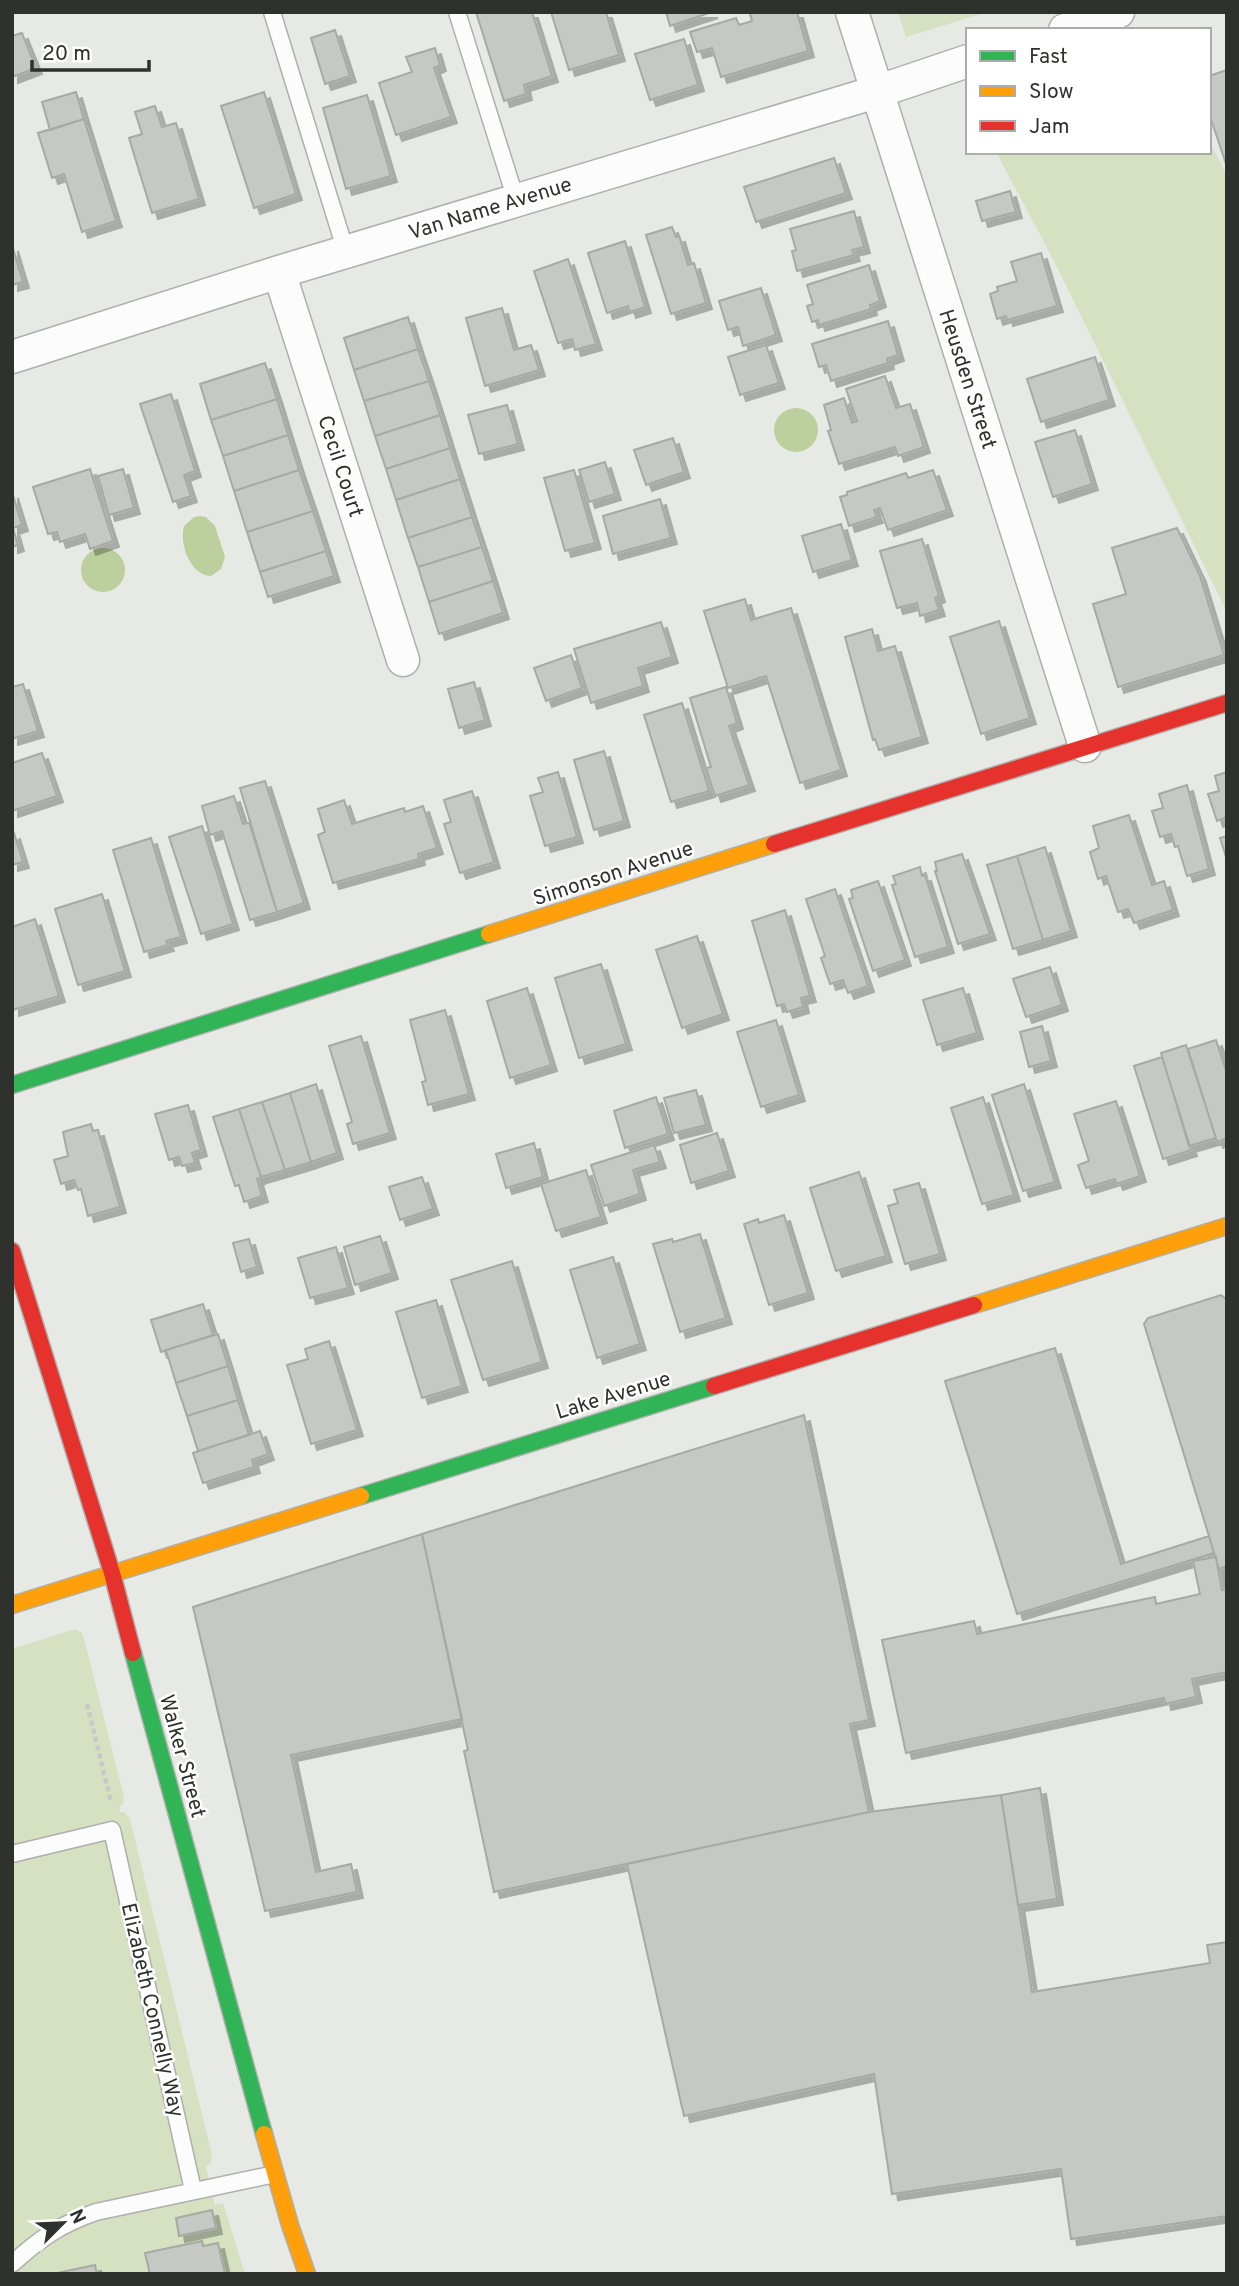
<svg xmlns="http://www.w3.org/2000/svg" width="1239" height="2286" viewBox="0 0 1239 2286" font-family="Overpass,sans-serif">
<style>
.green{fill:#d5e1c0}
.water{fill:#bccf9d}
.building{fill:#c6c8c4;stroke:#a7a9a4;stroke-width:2;filter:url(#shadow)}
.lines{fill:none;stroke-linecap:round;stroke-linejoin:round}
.lane-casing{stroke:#aeb0ac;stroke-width:19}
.street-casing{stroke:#aeb0ac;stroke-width:35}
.fast-casing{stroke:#aeb0ac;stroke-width:19}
.slow-casing{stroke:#aeb0ac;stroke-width:19}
.jam-casing{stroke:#aeb0ac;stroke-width:19}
.path{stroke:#c8c8c6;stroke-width:4.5;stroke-dasharray:5 3.5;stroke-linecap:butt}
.lane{stroke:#fbfcfb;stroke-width:16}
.street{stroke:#fbfcfb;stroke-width:32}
.fast{stroke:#30b455;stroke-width:16}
.slow{stroke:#ff9f0a;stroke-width:16}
.jam{stroke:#e5322d;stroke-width:16}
.labels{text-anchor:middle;stroke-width:5;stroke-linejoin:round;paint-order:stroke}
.street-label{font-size:21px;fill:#2f312d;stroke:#fff}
</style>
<defs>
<filter id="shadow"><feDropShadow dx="6" dy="6" stdDeviation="0" flood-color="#0004"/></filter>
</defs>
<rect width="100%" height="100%" fill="#e7e9e4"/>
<!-- green -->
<path class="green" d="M898 12H987L906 37Z
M1209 141 1227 176V612L1054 261 996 152H1209Z
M75 1629 82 1633 84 1639 124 1797 123 1804 119 1807 120 1812H124L130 1819 212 2155 211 2162 206 2167 215 2205 223 2203 245 2274H12V1649Z"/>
<!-- water -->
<path class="water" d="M774 430a22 22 0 1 1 44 0a22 22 0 1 1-44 0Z
M200 516 206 517 215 526 225 557 221 569 211 576C190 575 179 544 184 526L194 517Z
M81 570a22 22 0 1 1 44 0a22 22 0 1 1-44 0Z"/>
<!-- building -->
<path class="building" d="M476 12H532L552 76 524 85 526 94 504 101Z
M551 12H606L619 55 569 70Z
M666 12H712L670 26Z
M755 12H797L808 51 721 77 712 48 697 52 690 32 736 18 739 25 752 21 750 14Z
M335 30 350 76 325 84 311 38Z
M22 33 36 68 12 77V36Z
M684 39 698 85 650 100 635 54Z
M435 48 440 65 434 68 451 117 396 135 379 83 412 72 406 57Z
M1227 70V167L1209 113V76Z
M76 92 84 119 50 130 42 102Z
M264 92 296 194 254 208 221 106Z
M367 95 391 176 346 189 323 108Z
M155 106 162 127 176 123 199 199 152 213 129 138 142 134 135 112Z
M84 119 116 221 82 232 64 174 52 178 38 133Z
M834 158 846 193 756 222 744 187Z
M1010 191 1016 212 982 221 976 201Z
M854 211 864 247 852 250 854 255 797 271 792 251 796 250 790 229Z
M672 227 676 237 679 236 688 265 694 263 706 303 671 314 646 235Z
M625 241 645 307 630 312 628 306 607 313 588 253Z
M12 245 23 282 12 285Z
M1041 253 1057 306 1007 320 1006 316 997 319 990 294 998 291 997 287 1017 281 1011 262Z
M568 259 596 344 575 350 572 339 558 343 534 271Z
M869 265 880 301 870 305 871 309 819 325 818 320 812 322 807 306 813 304 807 285Z
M761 288 776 335 743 346 738 327 728 330 719 301Z
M502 308 514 350 531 345 539 370 485 386 466 318Z
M408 317 418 349 354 370 344 338Z
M888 321 898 355 887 359 888 363 831 381 826 365 819 367 812 344Z
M766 345 779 383 740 395 728 357Z
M418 349 429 381 364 401 354 370Z
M1095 357 1109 400 1041 422 1027 379Z
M265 363 277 399 211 420 200 384Z
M885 376 896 408 910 404 924 447 898 456 895 447 839 464 828 431 831 430 824 405 844 398 852 423 857 421 846 389Z
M429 381 440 415 375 436 364 401Z
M171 394 195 471 184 475 191 496 173 502 140 404Z
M277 399 288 435 223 456 211 420Z
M507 405 518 444 479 454 468 415Z
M440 415 450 448 386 469 375 436Z
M1075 430 1092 484 1053 497 1035 442Z
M288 435 299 470 234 491 223 456Z
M673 438 684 472 646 485 634 450Z
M450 448 460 479 396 500 386 469Z
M605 462 615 494 589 502 579 470Z
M90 469 113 541 90 549 85 534 60 542 57 532 48 534 33 487Z
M123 469 134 508 109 515 98 476Z
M299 470 313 511 247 532 234 491Z
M574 470 595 543 565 551 544 478Z
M933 470 947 510 888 530 880 508 874 510 877 517 849 526 840 497 847 495V492L906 473 908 478Z
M460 479 472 517 408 538 396 500Z
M12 492 22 525 13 528 18 545 12 547Z
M660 499 671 538 613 554 603 516Z
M313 511 326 551 260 572 247 532Z
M472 517 482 547 418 567 408 538Z
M841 524 852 560 813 572 802 536Z
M1177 528 1200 576 1224 655 1118 687 1093 604 1126 594 1112 548Z
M922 539 939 596 935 598 939 610 920 616 917 603 897 608 880 551Z
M482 547 493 581 429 602 418 567Z
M326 551 334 576 268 597 260 572Z
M493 581 503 613 439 634 429 602Z
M745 599 751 620 791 608 841 770 800 783 766 676 728 688 704 611Z
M999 621 1030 718 981 734 950 637Z
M661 622 672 657 638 668 643 686 591 703 574 649Z
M872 629 878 651 895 646 922 737 879 750 875 739 873 740 845 637Z
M571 655 582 688 546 701 534 668Z
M474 682 485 720 459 728 448 689Z
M23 684 38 731 12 739V687Z
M726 687 737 723 729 726 749 785 715 796 706 768 711 767 690 698Z
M682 703 709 791 671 802 644 715Z
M604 751 624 821 594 830 574 760Z
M42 753 57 796 12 811V763Z
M558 772 577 837 545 846 530 796 543 792 538 778Z
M1227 772V817L1217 821 1208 794 1219 791 1215 776Z
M265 781 304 903 277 912 240 788Z
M1187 785 1209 869 1187 876 1178 846 1175 847 1171 834 1160 837 1152 811 1163 808 1159 794Z
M472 791 494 862 460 873 444 824 451 822 444 800Z
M234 796 243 824 249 822 277 912 250 920 222 831 210 835 202 806Z
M344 800 352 824 404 808 405 812 423 806 437 848 418 854 419 859 333 883 318 835 325 832 318 809Z
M1129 815 1152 885 1164 881 1173 910 1134 923 1128 909 1118 912 1106 876 1098 879 1090 852 1099 848 1093 826Z
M202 826 233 924 201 934 169 837Z
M14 833 23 862 12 865V834Z
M1227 836V860L1220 838Z
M151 838 181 937 166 941 168 945 144 952 113 850Z
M1045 847 1071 931 1043 940 1017 856Z
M962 854 990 934 958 944 935 871H937L935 862Z
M1017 856 1043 940 1013 949 987 865Z
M920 867 922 876 925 875 948 947 915 957 892 885 896 884 893 876Z
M878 881 905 960 873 971 849 899 853 898 851 890Z
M835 889 868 986 848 993 843 980 830 984 821 958 825 956 806 899Z
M102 894 125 971 78 985 55 909Z
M785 910 810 996 801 998 803 1007 787 1012 784 1004 777 1006 752 921Z
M35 919 59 996 13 1010 12 927Z
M697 936 723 1014 682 1028 656 950Z
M601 964 626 1044 579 1058 555 978Z
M1050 967 1062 1005 1026 1017 1013 979Z
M527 988 551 1065 510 1078 487 1001Z
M963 988 977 1033 937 1045 923 1000Z
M445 1010 469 1094 428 1105 422 1082 426 1081 410 1020Z
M776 1020 799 1095 761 1107 737 1032Z
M1042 1026 1051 1061 1029 1067 1020 1032Z
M361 1036 390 1133 353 1144 347 1124 352 1122 329 1046Z
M1216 1040 1227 1074V1138L1217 1142 1188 1049Z
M1186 1045 1216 1138 1189 1146 1161 1053Z
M1162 1057 1191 1150 1163 1159 1134 1066Z
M316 1084 337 1153 311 1162 290 1093Z
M1024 1084 1055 1182 1023 1191 992 1095Z
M696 1090 706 1125 674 1133 664 1098Z
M290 1093 311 1162 285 1170 262 1102Z
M656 1097 668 1134 625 1148 614 1111Z
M983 1097 1014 1195 982 1204 951 1108Z
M1116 1101 1140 1176 1117 1184 1115 1179 1086 1188 1078 1165 1089 1161 1074 1114Z
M262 1102 285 1170 261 1177 239 1109Z
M188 1105 201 1150 192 1153 195 1163 182 1166 179 1157 169 1160 155 1114Z
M239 1109 261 1177 257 1179 262 1196 244 1202 239 1185 235 1186 213 1117Z
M91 1124 93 1131 98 1130 120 1207 88 1216 81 1189 78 1190 74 1180 61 1184 54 1160 68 1156 63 1132Z
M717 1133 729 1171 691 1183 680 1145Z
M534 1143 543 1177 506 1188 496 1154Z
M654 1145 660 1162 633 1170 640 1194 604 1206 591 1165Z
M586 1170 601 1217 556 1231 541 1184Z
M859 1172 886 1256 836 1271 810 1188Z
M422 1177 433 1209 400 1220 389 1187Z
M919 1183 940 1254 905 1264 888 1206 898 1203 894 1190Z
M784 1215 808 1293 769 1305 744 1224 758 1219 759 1223Z
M700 1234 726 1318 680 1332 653 1244 672 1239 673 1242Z
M380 1236 392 1273 355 1285 344 1247Z
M249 1239 257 1267 241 1272 233 1243Z
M336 1247 348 1288 310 1298 298 1258Z
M613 1257 640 1344 597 1358 570 1270Z
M512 1261 542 1362 483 1380 451 1280Z
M1221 1295 1227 1300V1566L1219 1569 1144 1324 1148 1318Z
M436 1300 462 1386 422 1398 396 1312Z
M203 1304 213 1335 161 1352 151 1320Z
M218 1334 228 1366 176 1383 166 1350Z
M329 1341 357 1430 311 1444 287 1365 308 1359 305 1349Z
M1055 1348 1121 1564 1209 1536 1214 1553 1017 1614 945 1381Z
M228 1366 238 1400 187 1416 176 1383Z
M238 1400 249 1435 198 1451 187 1416Z
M804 1415 869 1720 850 1724 869 1812 494 1892 464 1751 468 1750 422 1534Z
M260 1431 268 1454 252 1460 254 1467 203 1483 193 1453Z
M422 1534 462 1719 291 1755 316 1872 351 1864 357 1892 265 1911 193 1607Z
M1216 1557 1222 1590 1227 1589V1672L1192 1679 1196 1697 1165 1704 1164 1698 906 1753 882 1640 974 1621 977 1634 1155 1597 1156 1604 1200 1594 1193 1561Z
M1040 1788 1057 1899 1018 1905 1001 1795Z
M1001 1795 1032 1992 1210 1963 1207 1945 1227 1942V2216L1071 2239 1061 2169 892 2194 874 2074 684 2116 627 1864 869 1812Z
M212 2210 216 2228 179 2236 176 2218Z
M202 2241 203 2246 218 2243 225 2274H150L145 2253Z
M95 2265 97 2274H57V2273Z"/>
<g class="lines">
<!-- lane casing -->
<g class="lane-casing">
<path id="lane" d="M272 12 346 252
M457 12 516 200
M12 1854 112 1830 193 2190
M12 2264C39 2239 61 2224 96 2212L275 2174"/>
</g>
<!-- street casing -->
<g class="street-casing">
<path id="street" d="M852 12 1085 746
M1065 30 1118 12
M279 272 403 660
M12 357 279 272 876 92 968 61"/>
</g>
<!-- fast casing -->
<g class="fast-casing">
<path id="fast" d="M12 1085 489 934
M361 1496 714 1386
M133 1653 264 2134"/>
</g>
<!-- slow casing -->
<g class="slow-casing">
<path id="slow" d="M489 934 774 844
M974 1305 1227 1226
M12 1605 361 1496
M264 2134 290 2225 307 2274"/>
</g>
<!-- jam casing -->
<g class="jam-casing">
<path id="jam" d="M774 844 1227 703
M12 1251 112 1573 133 1653
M714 1386 974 1305"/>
</g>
<!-- path -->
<path class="path" d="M87 1704 111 1802"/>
<!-- lane -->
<use href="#lane" class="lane"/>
<!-- street -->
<use href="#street" class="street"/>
<!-- fast -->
<use href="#fast" class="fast"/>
<!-- slow -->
<use href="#slow" class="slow"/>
<!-- jam -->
<use href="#jam" class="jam"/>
</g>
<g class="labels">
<!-- street labels -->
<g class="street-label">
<text transform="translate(490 208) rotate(-17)" y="7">Van Name Avenue</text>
<text transform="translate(968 379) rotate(72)" y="7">Heusden Street</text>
<text transform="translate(341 466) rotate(72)" y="7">Cecil Court</text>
<text transform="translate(613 873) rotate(-18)" y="7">Simonson Avenue</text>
<text transform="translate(613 1395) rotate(-17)" y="7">Lake Avenue</text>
<text transform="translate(183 1756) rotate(75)" y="7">Walker Street</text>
<text transform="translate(153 2010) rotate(77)" y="7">Elizabeth Connelly Way</text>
</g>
</g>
<!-- border -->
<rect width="1239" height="2286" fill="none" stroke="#2f312d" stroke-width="28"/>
<!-- legend -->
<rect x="966" y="28" width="245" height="126" fill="#ffffff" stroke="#acadab" stroke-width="2"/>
<rect x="980" y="51" width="35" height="10" fill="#30b455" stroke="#acadab" stroke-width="2"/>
<text x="1029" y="63" font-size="21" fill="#2f312d">Fast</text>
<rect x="980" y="86" width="35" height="10" fill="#ff9f0a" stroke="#acadab" stroke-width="2"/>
<text x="1029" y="98" font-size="21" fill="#2f312d">Slow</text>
<rect x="980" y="121" width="35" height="10" fill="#e5322d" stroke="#acadab" stroke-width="2"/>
<text x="1029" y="133" font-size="21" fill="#2f312d">Jam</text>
<!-- north arrow -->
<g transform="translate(63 2223) rotate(66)" stroke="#ffffff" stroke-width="5" paint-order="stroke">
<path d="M0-5L12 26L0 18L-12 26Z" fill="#2f312d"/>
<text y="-10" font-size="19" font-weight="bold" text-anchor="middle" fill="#2f312d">N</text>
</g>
<!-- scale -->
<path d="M32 60v10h117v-10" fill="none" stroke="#2f312d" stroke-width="3.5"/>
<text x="42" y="60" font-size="21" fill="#2f312d" stroke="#ffffff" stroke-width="5" paint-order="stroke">20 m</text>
</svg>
